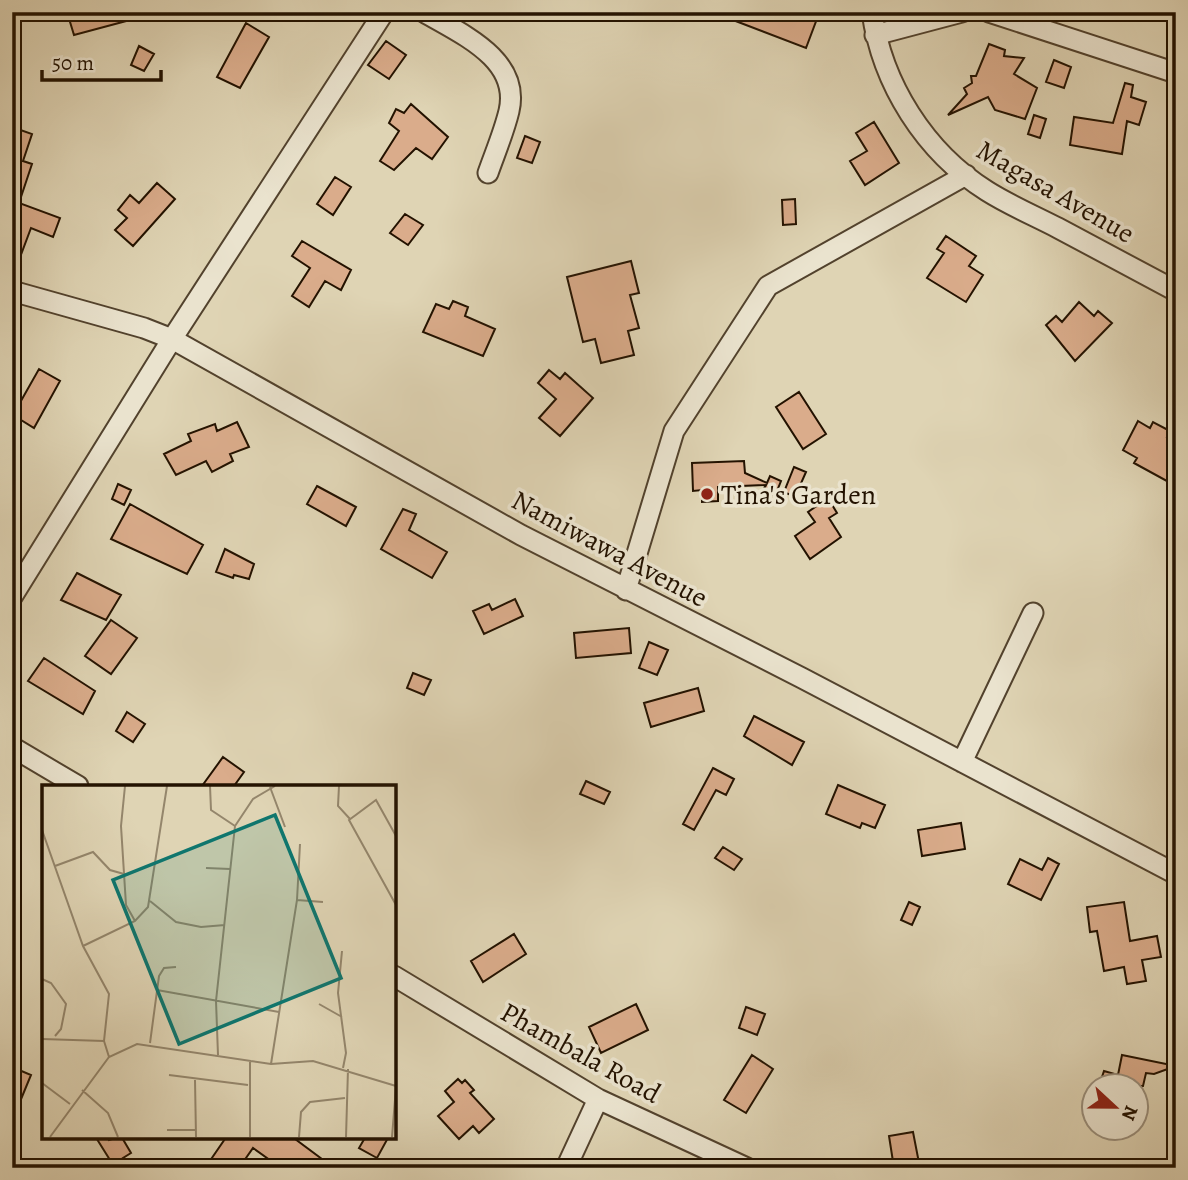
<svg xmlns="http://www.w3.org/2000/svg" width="1188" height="1180" viewBox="0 0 1188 1180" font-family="Alegreya,serif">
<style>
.building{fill:#daac8b;stroke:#231200;stroke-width:2}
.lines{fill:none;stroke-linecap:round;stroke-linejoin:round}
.minor-casing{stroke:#52422d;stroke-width:23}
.minor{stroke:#eae3ce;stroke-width:19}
.poi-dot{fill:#8f2418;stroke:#eae3ce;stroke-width:2.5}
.labels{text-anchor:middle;stroke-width:7;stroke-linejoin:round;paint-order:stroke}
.street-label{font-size:28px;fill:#231200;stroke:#eae3ce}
.poi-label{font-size:28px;fill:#231200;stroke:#eae3ce;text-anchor:start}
.inset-road{fill:none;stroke:#94866c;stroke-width:2}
.view{fill:#0f766e;fill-opacity:0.15;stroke:#0f766e;stroke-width:3.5}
.inset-edge{fill:none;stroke:#231200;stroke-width:3.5}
</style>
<rect width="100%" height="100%" fill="#dfd4b4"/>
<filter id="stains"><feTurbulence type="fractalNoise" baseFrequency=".00286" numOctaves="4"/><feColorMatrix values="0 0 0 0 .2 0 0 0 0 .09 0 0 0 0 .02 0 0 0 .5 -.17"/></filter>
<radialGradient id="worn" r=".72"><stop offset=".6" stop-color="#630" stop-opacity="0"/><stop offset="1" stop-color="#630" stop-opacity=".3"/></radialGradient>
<!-- building -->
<path class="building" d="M67 12H144L145 16 74 35Z
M712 12H788L798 16 799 12H807L818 16 806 48Z
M246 23 269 37 240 88 217 77Z
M386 41 406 55 389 79 368 65Z
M989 44 1005 50 1004 56 1024 58 1014 74 1037 88 1025 119 995 110 988 97 948 115 967 94 964 88 972 83 971 76H976Z
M139 46 154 54 144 71 131 65Z
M1054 60 1071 67 1064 88 1046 82Z
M1125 83 1133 85 1131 97 1146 102 1139 125 1127 121 1122 154 1070 145 1074 117 1113 123Z
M411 104 448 137 432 159 416 148 394 170 380 161 399 131 389 123 396 109 404 113Z
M1034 115 1046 119 1040 138 1028 134Z
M874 122 899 163 865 185 850 161 867 151 856 133Z
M12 127 32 134 23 161 32 164 19 203 60 218 53 237 31 228 13 276Z
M525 136 540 142 532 163 517 158Z
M335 177 351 187 333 215 317 204Z
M157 183 175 199 133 246 115 230 127 218 118 210 130 195 139 203Z
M795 199 796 224 783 225 782 200Z
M405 214 423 225 408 245 390 233Z
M946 236 976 256 969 266 983 275 966 302 927 278 944 253 937 249Z
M302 241 351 270 341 290 325 281 309 307 292 296 310 268 292 256Z
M631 261 639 293 630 295 639 328 628 331 634 355 601 363 595 339 583 342 567 277Z
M453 301 468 307 465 316 495 329 483 356 423 332 436 304 449 309Z
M1079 302 1094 316 1098 311 1112 323 1075 361 1046 325 1056 316 1062 322Z
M39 369 60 381 34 428 13 415Z
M549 370 560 379 565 373 593 398 560 436 539 418 556 399 538 383Z
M799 392 826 434 803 449 776 407Z
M1138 421 1150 428 1153 422 1170 431 1167 437 1176 442V486L1134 463 1137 458 1123 450Z
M237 422 249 447 230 454 233 461 212 472 206 461 176 475 164 454 191 441 188 434 215 424 217 431Z
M744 461 745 473 767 483 770 476 781 481 775 496 763 491 766 485 718 487V501L702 502V490L693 491 692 463Z
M794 467 806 472 795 497 784 492Z
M118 484 131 490 124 505 112 499Z
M317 486 356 507 346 526 307 504Z
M828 498 837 513 829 518 841 537 810 559 795 536 815 522 808 512Z
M130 504 203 545 187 574 111 539Z
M403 509 416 514 409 530 447 552 432 578 381 549Z
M225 549 254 564 249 579 234 575 233 578 216 572Z
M77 573 121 595 106 620 61 600Z
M515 599 523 616 484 634 473 611 489 604 492 610Z
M111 620 137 638 111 674 85 656Z
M629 628 631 653 576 658 574 633Z
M649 642 668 650 657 675 639 668Z
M44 658 95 691 83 714 28 681Z
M413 673 431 680 424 695 407 688Z
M698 688 704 711 651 727 644 703Z
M127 712 145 724 133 742 116 731Z
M754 716 804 742 792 765 744 736Z
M223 757 244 772 234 786H202Z
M713 768 734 779 726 795 716 790 694 830 683 824Z
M586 781 610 792 604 804 580 794Z
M838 785 885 805 875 828 862 823 860 828 826 814Z
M961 823 965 849 922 856 918 830Z
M723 847 742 859 734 870 715 858Z
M1048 858 1059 864 1041 900 1008 884 1020 859 1042 870Z
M909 902 920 907 912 925 901 920Z
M1124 902 1130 941 1157 936 1161 957 1142 960 1146 981 1127 984 1124 967 1104 971 1097 931 1090 932 1087 907Z
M514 934 526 954 483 982 471 961Z
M636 1004 648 1030 601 1053 589 1027Z
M746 1007 765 1014 757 1035 739 1028Z
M752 1055 773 1069 746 1113 724 1100Z
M1122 1055 1176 1066 1154 1074 1146 1073 1143 1086H1099L1104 1071 1118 1075Z
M12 1067 31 1075 12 1121Z
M458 1079 462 1083 465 1080 474 1090 470 1093 494 1119 479 1133 473 1126 459 1139 438 1116 454 1102 445 1091Z
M913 1132 920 1168H894L889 1136Z
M95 1136H106L109 1140 121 1136 131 1153 123 1158 131 1168H115Z
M227 1136H291L334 1168H281L253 1148 239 1168H205Z
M366 1136H389L377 1158 359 1148Z"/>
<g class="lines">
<!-- minor casing -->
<g class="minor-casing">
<path id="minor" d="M424 12C461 34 521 59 509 111 504 132 495 153 488 173
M872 12C882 84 925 152 987 191 1009 205 1035 216 1058 228 1097 249 1136 270 1176 291
M989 12 1176 73
M875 35 962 12
M12 291 144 328 172 339 521 535 802 678 1176 874
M626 590 674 431 768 286 966 175
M12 597 172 339 384 12
M12 747 78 786
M962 762 1033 613
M394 976 598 1099 747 1168
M566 1168 598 1099"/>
</g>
<!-- minor -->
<use href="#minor" class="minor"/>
</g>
<!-- markers -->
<circle class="poi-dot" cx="707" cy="494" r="7"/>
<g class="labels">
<!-- street labels -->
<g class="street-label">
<text transform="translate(1056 191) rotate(30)" y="10">Magasa Avenue</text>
<text transform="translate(610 548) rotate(28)" y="10">Namiwawa Avenue</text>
<text transform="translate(581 1052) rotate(29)" y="10">Phambala Road</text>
</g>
<!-- poi labels -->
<g class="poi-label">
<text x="721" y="504">Tina's Garden</text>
</g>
</g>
<!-- overview -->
<g transform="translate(42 785)">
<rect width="354" height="354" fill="#dfd4b4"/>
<path class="inset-road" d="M83 1 79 41 84 120 93 136M168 1 169 25 193 41M297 1 296 21 308 34M228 2 243 42M0 45 41 161 67 209 62 256 67 272M354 51 334 15 307 35 354 120M13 81 51 67 68 85 82 89M164 83 188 84M255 115 281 117M108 116 134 137 159 142 183 140M41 161 93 136 106 122 125 1M300 166 296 208 304 268 301 283M0 194 9 198 24 219 19 244 13 251M115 205 237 227M277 219 300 232M0 254 62 256M108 258 117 191 122 183 134 182M176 270 174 216 193 41 211 14 233 1M229 279 255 115 258 59M127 290 206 300M153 295 154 352M0 298 28 319M40 305 66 328 76 352M125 345H153M8 352 67 272 95 259 229 279 271 276 354 301M208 352V275M257 352 259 327 268 317 303 313M304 352 306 284M350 352 354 302"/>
<path class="view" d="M233 30 299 193 137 259 71 95Z"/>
<rect width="354" height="354" class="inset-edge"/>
</g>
<!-- margin -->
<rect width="1188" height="1180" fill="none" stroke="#dfd4b4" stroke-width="42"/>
<rect x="14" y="14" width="1160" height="1152" fill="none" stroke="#231200" stroke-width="3.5"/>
<rect x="21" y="21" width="1146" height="1138" fill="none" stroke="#231200" stroke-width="2"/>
<!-- north arrow -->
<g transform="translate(1115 1107) rotate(112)"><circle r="33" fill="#eae3ce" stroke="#9a8f7c" stroke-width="2"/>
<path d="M0-5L12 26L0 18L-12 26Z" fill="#8f2418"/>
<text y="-10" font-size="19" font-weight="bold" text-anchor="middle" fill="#231200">N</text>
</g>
<!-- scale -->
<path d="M42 70v10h119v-10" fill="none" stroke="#231200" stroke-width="3.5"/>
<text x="52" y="70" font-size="21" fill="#231200" stroke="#eae3ce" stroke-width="5" paint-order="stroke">50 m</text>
<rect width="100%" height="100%" filter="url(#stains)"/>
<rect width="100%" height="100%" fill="url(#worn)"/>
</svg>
